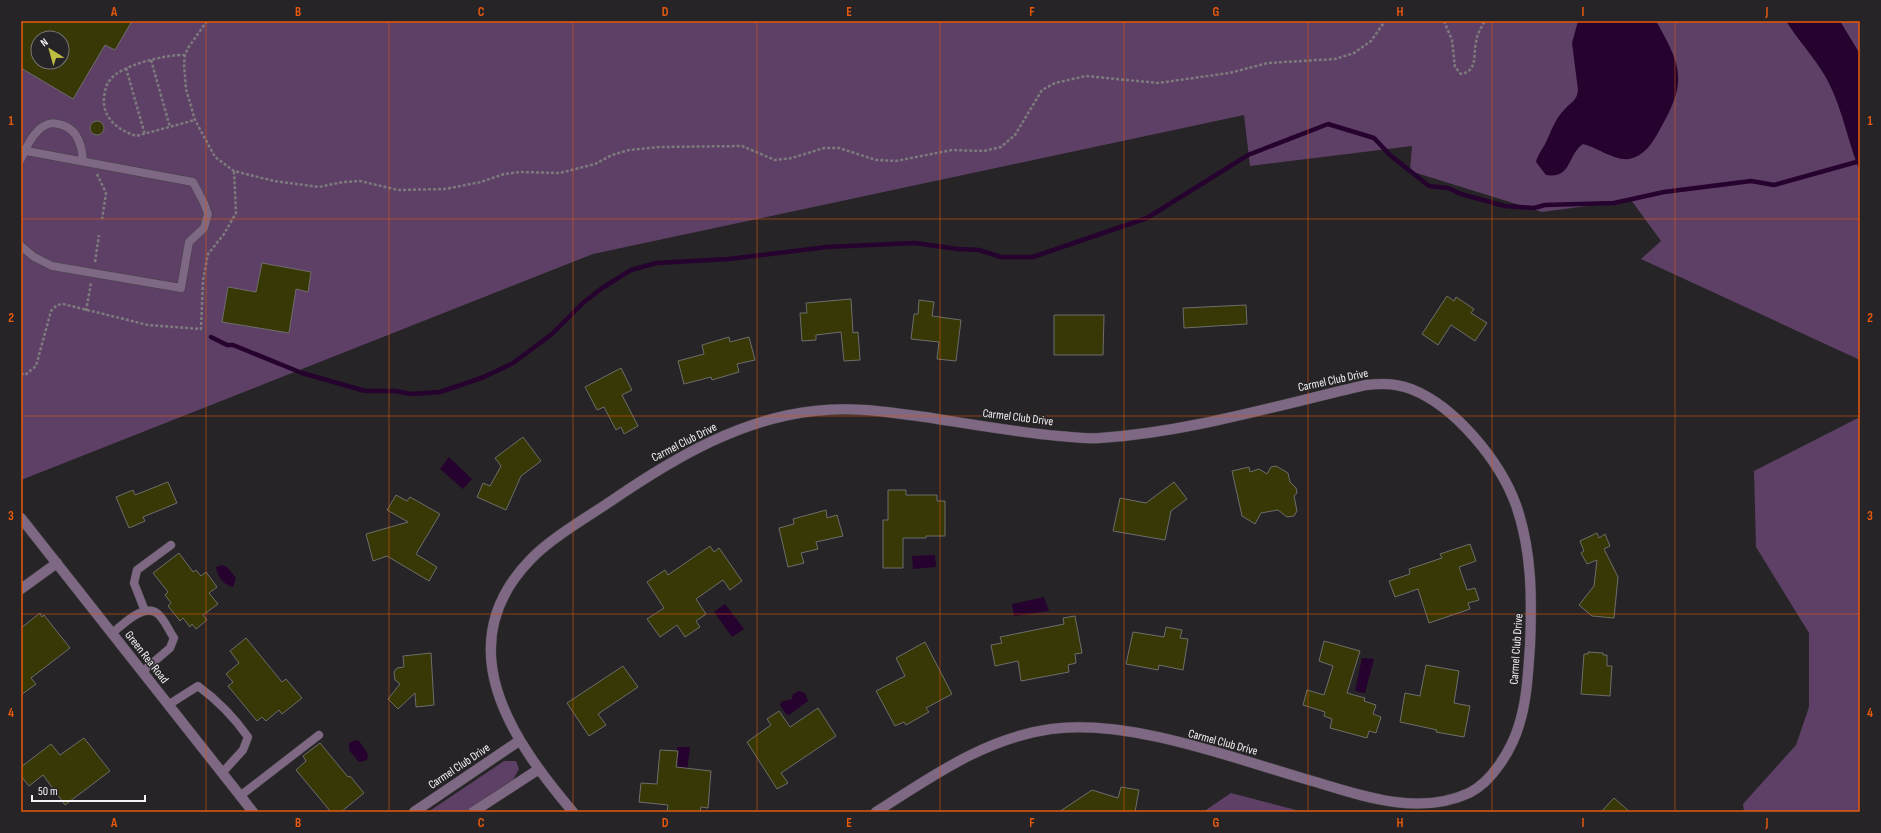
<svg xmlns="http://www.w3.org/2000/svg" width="1881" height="833" viewBox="0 0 1881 833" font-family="'Sofia Sans Condensed',sans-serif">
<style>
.grass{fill:#5e4066;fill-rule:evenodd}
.water{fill:#26022e}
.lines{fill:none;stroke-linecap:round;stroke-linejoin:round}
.stream{stroke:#26022e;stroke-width:4.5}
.building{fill:#383807;stroke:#6d6d6a;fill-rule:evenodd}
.service-casing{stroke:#434143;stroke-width:9}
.minor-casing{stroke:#434143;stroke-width:11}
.path{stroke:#7c7a7c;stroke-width:2.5;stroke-dasharray:3 2;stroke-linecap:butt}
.service{stroke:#7e6884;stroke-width:8}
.minor{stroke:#7e6884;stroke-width:10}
.grid{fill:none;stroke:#e8590c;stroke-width:1;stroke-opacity:0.55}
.labels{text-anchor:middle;stroke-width:3;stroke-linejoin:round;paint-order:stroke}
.street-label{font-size:12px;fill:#f4f2f4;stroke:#262426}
.neatline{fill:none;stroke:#e8590c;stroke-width:1.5}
.grid-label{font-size:13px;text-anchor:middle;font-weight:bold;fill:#e8590c}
</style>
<rect width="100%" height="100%" fill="#262426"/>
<!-- grass -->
<path class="grass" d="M21 21H1860V360L1641 259 1661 241 1631 200 1542 212 1410 171 1412 146 1250 166 1244 115 593 254 21 480ZM38 38H62V62H38Z
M1860 417V812H1744L1743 804 1796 745 1809 707V633L1756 547 1754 471Z
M504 761H516L519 769 513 780 465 812H428Z
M1231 793 1304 812H1203Z"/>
<!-- water -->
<path class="water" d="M1578 21H1656C1683 68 1687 83 1659 131 1652 144 1644 156 1629 159 1615 161 1596 147 1583 144 1567 155 1572 179 1546 175L1536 162C1538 153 1544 148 1547 140 1552 129 1556 118 1564 110 1571 102 1577 101 1578 90L1572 43Z
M1786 21H1840L1860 54V171C1847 140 1842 105 1825 76 1814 57 1798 40 1786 21Z
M449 457 472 479 463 489 440 469Z
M935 555 936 567 913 569 912 556Z
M222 565 227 567 236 578 233 587C223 584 218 578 216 567Z
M1044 597 1049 611 1014 616 1012 604Z
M725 604 744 629 732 637 714 612Z
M1362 658 1374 659 1365 693 1355 691Z
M799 691 805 693 808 701 789 715 786 714 780 705C783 699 786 701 792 699L793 694Z
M355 740 359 741 368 754 367 760 359 762 349 750V743Z
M677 747H690L687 772 678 771Z"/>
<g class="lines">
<!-- stream -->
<path class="stream" d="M211 337 227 345H233L302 373 365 391H395L411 394 440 392 484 377 513 363 552 334 583 303 602 288 631 270 656 263 729 259 827 247 915 243 958 249 979 250 1001 257H1033L1147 218 1248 155 1328 124 1374 138 1390 155 1429 186 1448 188 1461 194 1505 206 1534 208 1545 205 1614 203 1664 192 1751 181 1774 185 1860 161"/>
</g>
<!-- building -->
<path class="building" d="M21 21H132L115 50 105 45 73 99 21 68ZM38 38H62V62H38Z
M90 128a7 7 0 1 1 14 0a7 7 0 1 1-14 0Z
M262 263 311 272 308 292 296 289 289 333 222 322 228 287 256 292Z
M1447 296 1454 301 1456 297 1474 309 1471 313 1487 323 1475 341 1451 325 1438 345 1422 334Z
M851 299 853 333 858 332 860 360 844 361 841 332 816 335V340L802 341 800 313H807L806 303Z
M919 300 934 302 932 316 961 320 956 361 937 359 939 342 911 339 914 314H918Z
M1246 305 1247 324 1184 328 1183 308Z
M1054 315H1104L1103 355H1054Z
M729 337 730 342 749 337 755 360 737 364 739 372 712 380 711 377 684 384 678 361 704 354 702 345Z
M621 368 632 390 622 395 638 426 624 434 621 427 616 430 604 407 597 410 585 387Z
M523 437 541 461 521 476 506 510 477 497 483 483 490 486 501 466 495 458Z
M1276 466 1288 473 1290 482 1296 488 1297 493 1294 496 1297 511 1294 516 1287 517 1278 510 1261 513 1255 524 1242 516 1232 471 1249 467 1250 472 1259 469 1267 474 1271 467Z
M168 482 177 503 143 517 145 521 129 528 116 497 133 490 135 495Z
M1174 482 1187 499 1171 511 1165 540 1113 531 1120 498 1146 503Z
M888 490H906V495H937V501H945V536H926V538H903V568H883V520H888Z
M396 495 407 501 410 497 440 514 416 554 437 567 429 581 387 556 373 561 366 534 408 522 387 510Z
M826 510 827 518 837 515 843 536 816 542 818 549 801 553 804 563 788 567 779 528 794 524 793 519Z
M1597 533 1599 538 1605 534 1610 546 1604 549 1618 577 1614 618 1592 616 1579 605 1594 586 1597 560 1587 564 1581 553 1584 551 1580 541Z
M1470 544 1476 561 1459 567 1467 590 1475 588 1479 600 1468 603 1470 609 1429 623 1418 589 1395 597 1389 581 1410 574 1409 569 1442 558 1440 554Z
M710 546 714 552 719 548 742 581 730 590 723 580 696 599 706 614 696 621 700 627 685 637 677 625 660 637 647 619 664 608 647 582 665 570 668 575Z
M179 553 193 572 196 570 201 576 206 572 217 587 209 593 218 604 203 615 207 620 196 629 192 624 190 627 183 618 180 621 168 606 171 603 165 595 168 592 153 573Z
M40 613 42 617 44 615 70 648 31 678 36 684 21 695V628Z
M1075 616 1082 653 1075 654 1076 663 1068 665 1069 672 1021 681 1018 661 995 666 991 645 1002 643 1000 637 1064 624 1063 618Z
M1166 627 1182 630 1180 638 1188 639 1183 670 1159 665 1158 670 1126 664 1133 632 1164 637Z
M246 638 282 682 286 679 302 698 282 714 279 710 266 721 262 717 257 721 228 686 233 682 226 674 239 663 230 651Z
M1324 641 1360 651 1347 693 1365 698 1364 701 1376 705 1373 714 1381 717 1376 733 1369 731 1367 738 1330 728 1332 719 1324 716 1325 712 1303 705 1307 690 1324 695 1333 666 1319 661Z
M925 642 952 694 926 708 929 712 906 725 904 722 895 726 876 691 905 676 896 658Z
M1588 652 1603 653V655H1607V666H1612L1610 696 1581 694 1584 654H1588Z
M431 653 434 705 416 707 415 693 398 709 388 699 400 684 395 680 394 672 397 668 404 667 403 656Z
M1426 665 1459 671 1454 703 1470 706 1464 737 1436 732 1437 730 1400 722 1405 693 1420 696Z
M623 666 638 687 598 714 606 725 589 736 567 703Z
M818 708 836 736 781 773 788 783 777 789 747 742 771 725 767 719 779 711 790 727Z
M84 738 110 771 65 805 43 775 29 786 21 776V767L51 744 60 755Z
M320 743 348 777 350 776 364 793 341 812H331L296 770 306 761 303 756Z
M660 750 678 751 676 767 711 771 708 808 701 807 700 812H667L668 805 639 802 641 783 657 784Z
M1121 787 1139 790 1135 812H1059L1092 790 1118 798Z
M1614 798 1630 812H1601Z"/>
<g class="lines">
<!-- service casing -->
<g class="service-casing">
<path id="service" d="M21 150 193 182 204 203 208 214 204 228 189 242 181 288 52 266 34 257 21 246
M21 159C26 148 34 130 46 125 50 123 54 123 58 124 77 127 82 144 83 161
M145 611 134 583 137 570 171 545
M112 633C123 625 144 602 158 614 165 620 169 631 174 638L170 648 142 672
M168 705 198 686C217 700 234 717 248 737L243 750 222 773
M240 796 319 735"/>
</g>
<!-- minor casing -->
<g class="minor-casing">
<path id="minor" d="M21 518 253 812
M21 589 57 563
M414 812 519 741
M473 812 539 769
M573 812C511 739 447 645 531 559 552 537 591 515 617 497 676 457 741 419 814 411 851 406 888 412 925 417 970 424 1014 432 1059 436 1073 437 1087 439 1100 438 1190 432 1278 405 1366 385 1381 383 1396 383 1411 389 1455 406 1500 461 1516 505 1532 551 1532 598 1530 646 1528 673 1527 700 1519 725 1512 749 1492 782 1469 793 1415 818 1355 793 1302 778 1227 756 1129 719 1051 729 985 738 931 777 876 812"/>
</g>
<!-- path -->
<path class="path" d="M207 21 188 48 185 55 184 64 186 89 195 120 215 157 234 171 274 181 319 187 343 182 360 181 398 190 445 189 481 182 504 174 521 172 560 173 595 164 612 155 629 150 660 147 742 146 775 160 792 158 824 148H839L876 160 896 161 952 150 984 151 1001 147 1015 135 1042 90 1055 83 1086 76 1158 83 1229 73 1268 63 1335 59 1354 53 1371 41 1385 21
M1444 21 1452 40 1455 67 1461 74C1478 71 1473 55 1476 42 1477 34 1481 28 1485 21
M185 55C167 54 121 65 110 80 106 84 105 91 104 97 102 118 118 130 136 136L195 120
M151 60 170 127
M126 68 145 135
M97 174 106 193 102 219
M95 262 99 235
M86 311 91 283
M21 373 25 375 36 366 51 311 57 305 63 304 148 325 201 329 203 280 208 254 224 234 236 213 234 171"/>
<!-- service -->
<use href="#service" class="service"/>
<!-- minor -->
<use href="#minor" class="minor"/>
</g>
<!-- grid -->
<path class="grid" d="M206 21V812M389 21V812M573 21V812M757 21V812M940 21V812M1124 21V812M1308 21V812M1492 21V812M1675 21V812M21 219H1860M21 416H1860M21 614H1860"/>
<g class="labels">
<!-- street labels -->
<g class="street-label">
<text transform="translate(1333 380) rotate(-12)" y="4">Carmel Club Drive</text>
<text transform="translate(1018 417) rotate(7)" y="4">Carmel Club Drive</text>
<text transform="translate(684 442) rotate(-27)" y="4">Carmel Club Drive</text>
<text transform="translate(1516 649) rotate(-86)" y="4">Carmel Club Drive</text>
<text transform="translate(147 657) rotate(52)" y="4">Green Rea Road</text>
<text transform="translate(1223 742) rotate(15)" y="4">Carmel Club Drive</text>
<text transform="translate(459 766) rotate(-34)" y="4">Carmel Club Drive</text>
</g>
</g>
<!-- border -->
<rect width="1881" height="833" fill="none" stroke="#262426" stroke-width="44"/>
<!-- north arrow -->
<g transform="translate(50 50) rotate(323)"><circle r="19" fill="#262426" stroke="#787678"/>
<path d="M0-3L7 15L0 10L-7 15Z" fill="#bebf42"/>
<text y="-6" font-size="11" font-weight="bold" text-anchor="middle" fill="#f4f2f4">N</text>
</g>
<!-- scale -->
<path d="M32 795v6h113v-6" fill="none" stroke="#f4f2f4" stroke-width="2"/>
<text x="38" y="795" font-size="12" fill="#f4f2f4" stroke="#262426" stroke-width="3" paint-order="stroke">50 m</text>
<rect x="22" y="22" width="1837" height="789" class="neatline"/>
<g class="grid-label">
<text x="114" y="16">A</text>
<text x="298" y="16">B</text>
<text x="481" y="16">C</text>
<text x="665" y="16">D</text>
<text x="849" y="16">E</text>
<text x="1032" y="16">F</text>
<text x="1216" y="16">G</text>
<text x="1400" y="16">H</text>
<text x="1583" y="16">I</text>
<text x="1767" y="16">J</text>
<text x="11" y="125">1</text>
<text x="1870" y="125">1</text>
<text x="11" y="322">2</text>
<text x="1870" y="322">2</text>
<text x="11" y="520">3</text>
<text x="1870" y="520">3</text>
<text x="11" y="717">4</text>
<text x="1870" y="717">4</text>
<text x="114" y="827">A</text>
<text x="298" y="827">B</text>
<text x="481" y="827">C</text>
<text x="665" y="827">D</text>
<text x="849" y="827">E</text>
<text x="1032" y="827">F</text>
<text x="1216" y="827">G</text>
<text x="1400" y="827">H</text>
<text x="1583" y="827">I</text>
<text x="1767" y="827">J</text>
</g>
</svg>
